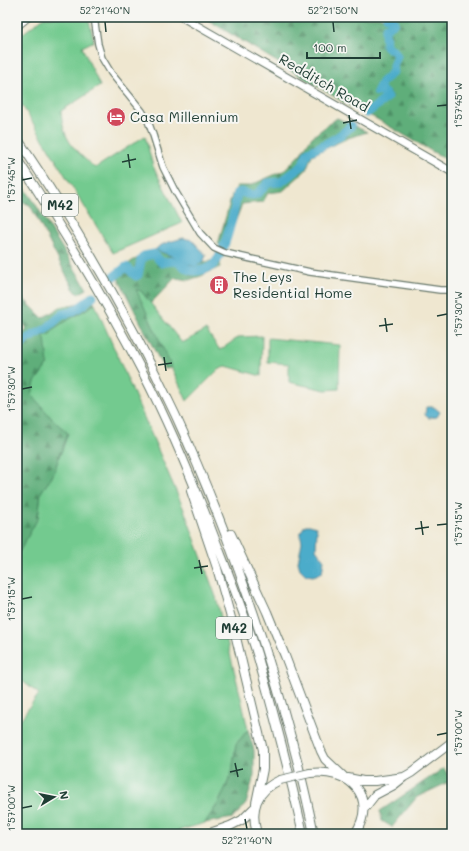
<svg xmlns="http://www.w3.org/2000/svg" width="469" height="851" viewBox="0 0 469 851" font-family="Mali,sans-serif">
<style>
.grass{fill:#73ca8f;stroke:#498462}
.forest{fill:url(#forest-firs);stroke:#3e7657}
.water{fill:#4bacca;stroke:#35747f}
.lines{fill:none;stroke-linecap:round;stroke-linejoin:round}
.river{stroke:#4bacca;stroke-width:9}
.minor-casing{stroke:#68786b;stroke-width:8}
.major-casing{stroke:#68786b;stroke-width:9}
.highway-casing{stroke:#68786b;stroke-width:10}
.minor{stroke:#fff;stroke-width:5.5}
.major{stroke:#fff;stroke-width:7}
.highway{stroke:#fff;stroke-width:8}
.highway-bridge-casing{stroke:#68786b;stroke-width:10;stroke-linecap:butt}
.highway-bridge{stroke:#fff;stroke-width:8}
.ticks{fill:none;stroke:#1f3d34;stroke-width:1.5}
.labels{text-anchor:middle;stroke-width:4;stroke-linejoin:round;paint-order:stroke}
.shield{fill:#f6f6f2;stroke:#60746d;stroke-width:1}
.shield-label{font-size:13px;font-weight:bold;fill:#1f3d34}
.street-label{font-size:14px;fill:#1f3d34;stroke:#f6f6f2}
.poi-label{font-size:14px;fill:#1f3d34;stroke:#f6f6f2;text-anchor:start}
.neatline{fill:none;stroke:#1f3d34;stroke-width:1.5}
.ticks-label{font-size:10px;text-anchor:middle;fill:#1f3d34}
</style>
<defs>
<pattern id="forest-firs" width="22" height="20" patternUnits="userSpaceOnUse"><rect width="22" height="20" fill="#5eae7a"/><path d="M5 1l3.5 6h-7zM16 11l3.5 6h-7z" fill="#4d8f65"/></pattern>
</defs>
<rect width="100%" height="100%" fill="#f6f6f2"/>
<filter id="ink" filterUnits="userSpaceOnUse"><feTurbulence type="fractalNoise" baseFrequency=".025" numOctaves="2"/><feDisplacementMap in="SourceGraphic" scale="8" xChannelSelector="R" yChannelSelector="G"/><feConvolveMatrix kernelMatrix="1 2 1 2 8 2 1 2 1" color-interpolation-filters="sRGB"/></filter>
<filter id="wash" filterUnits="userSpaceOnUse"><feTurbulence type="fractalNoise" baseFrequency=".012" numOctaves="4" result="noise"/><feDisplacementMap in="SourceGraphic" scale="16" xChannelSelector="R" yChannelSelector="G"/><feGaussianBlur stdDeviation="0.9" result="paint"/><feColorMatrix in="noise" values="0 0 0 0 0 0 0 0 0 0 0 0 0 0 0 0 0 1.4 0 .05"/><feComposite in="paint" operator="in"/></filter>
<g filter="url(#wash)">
<rect width="100%" height="100%" fill="#efe7d0"/>
<!-- grass -->
<path class="grass" d="M44 17H88L94 41 82 47 100 86 61 111C63 141 74 149 95 168L145 136 153 166 182 223 113 253 17 97V38Z
M135 289 141 291 182 343 206 330 220 350 239 337 262 336 261 376 226 366 217 371 187 401Z
M95 304 185 512 216 597 241 698 248 730 236 744 232 773 219 802 205 823 167 834H17V724L39 694 17 677V555L38 518 41 492 52 477 68 433 53 420 31 395 35 382 48 364 42 336 50 334 56 327Z
M268 338 340 345 339 389 325 390 289 382V364L268 362Z"/>
<!-- forest -->
<path class="forest" d="M203 17H452V163L375 118 353 108Z
M337 118 367 132 348 138 312 155 306 170 283 191 268 193 263 202 242 204 226 247 218 244 232 195 237 186H249L285 170 301 153 312 137Z
M17 177 33 200 87 289 78 294 73 288 30 205 25 203H17Z
M155 250 192 263 221 260 220 267 201 276 189 280 175 278 151 303 141 291 136 289 172 368 164 369 116 274 132 261Z
M21 296 43 318 60 307 79 303 89 296 95 304 56 327 50 334 43 336 45 338 48 364 35 382 32 395 53 420 68 433 52 477 41 492 38 518 17 556V341L27 329 17 313V300Z
M248 730 254 750V776L246 804 233 818 205 823 219 802 232 773 236 744Z
M444 768 451 781 417 797 392 827 382 821 380 811Z"/>
<!-- water -->
<path class="water" d="M183 238 192 240 206 255 204 261 195 267 187 264 180 259 155 250C160 243 174 241 183 238Z
M426 407H434L440 412 437 417 428 418 425 415Z
M305 525H310L316 527 317 531 316 549 324 560 322 573 313 576 306 575 300 569 298 562 302 542 300 533Z"/>
<g class="lines">
<!-- river -->
<path class="river" d="M367 113 388 97 383 92H377L382 82 393 72V66L397 56 394 51 386 46 385 31 386 28 394 23 393 19 387 17
M112 278 126 267C131 269 132 274 136 276L138 275 141 260 144 256 154 254 162 263C167 262 173 260 178 262 183 265 187 271 194 271 200 271 210 269 214 264 225 253 235 210 237 193L241 192C256 198 258 194 268 183L281 182 302 166 308 152C324 145 339 138 351 126
M17 350 27 339 46 329 63 314 72 312 84 304 93 296"/>
</g>
</g>
<g filter="url(#ink)">
<g class="lines">
<!-- minor casing -->
<g class="minor-casing">
<path id="minor" d="M94 17 98 44 102 58 111 73 142 111 148 121 153 135 163 167 175 191 200 233 214 248 225 253 310 272 440 290H452"/>
</g>
<!-- major casing -->
<g class="major-casing">
<path id="major" d="M182 17 452 172
M17 26 28 17"/>
</g>
<!-- highway casing -->
<g class="highway-casing">
<path id="highway" d="M17 138C76 226 130 318 175 414 209 488 238 564 263 642 283 705 301 769 314 834
M17 159C62 228 105 299 143 373 168 422 190 474 210 526 226 568 244 611 257 654 274 714 290 774 303 834
M191 491 217 568 233 625 263 750V769L256 803
M231 534 267 612 285 656 321 751 325 759 343 776
M310 773C349 768 379 797 355 834
M348 778 363 781H375L404 777
M364 809 375 795 394 785 404 777 411 773 452 742
M207 834 230 826 242 820 254 808
M257 834C250 809 256 791 280 780"/>
</g>
<!-- minor -->
<use href="#minor" class="minor"/>
<!-- major -->
<use href="#major" class="major"/>
<!-- highway -->
<use href="#highway" class="highway"/>
<!-- highway-bridge casing -->
<g class="highway-bridge-casing">
<path id="highway-bridge" d="M280 780 310 773"/>
</g>
<!-- highway-bridge -->
<use href="#highway-bridge" class="highway-bridge"/>
</g>
</g>
<!-- ticks -->
<path class="ticks" d="M105 22 106 32M333 22 334 32M437 106 447 105M349 115 351 129M343 123 357 120M128 154 130 168M122 162 136 159M22 180 32 178M437 316 447 314M385 318 387 332M379 326 393 324M164 357 166 371M158 365 172 363M22 389 32 387M421 521 423 535M437 525 447 524M415 529 429 527M199 560 202 574M194 568 208 566M22 599 32 597M437 735 447 733M235 763 238 777M230 772 243 769M22 808 32 806M245 819 247 829"/>
<!-- icons -->
<defs>
<g id="hotel-disc" transform="scale(1)"><circle r="9.5" fill="#d1495b" stroke="#f6f6f2"/><path d="M-6-4.5h1.5V1H6V5H4.5V3h-9V5H-6ZM-4 0a1.8 1.8 0 1 1 3.6 0ZM.5 0V-2.5h3Q6-2.5 6 0Z" fill="#fff"/></g>
<g id="building-disc" transform="scale(1)"><circle r="9.5" fill="#d1495b" stroke="#f6f6f2"/><path d="M-4-6H4V6H1V3H-1V6H-4ZM-2.5-4.3h1.7v1.8h-1.7ZM.8-4.3h1.7v1.8H.8ZM-2.5-1h1.7V.8h-1.7ZM.8-1h1.7V.8H.8Z" fill="#fff"/></g>
</defs>
<g fill-rule="evenodd">
<use href="#hotel-disc" x="116" y="117"/>
<use href="#building-disc" x="219" y="285"/>
</g>
<g class="labels">
<!-- shield labels -->
<g class="shield">
<rect x="42" y="194" width="36" height="22" rx="3"/>
<rect x="216" y="617" width="36" height="22" rx="3"/>
</g>
<g class="shield-label">
<text x="60" y="210">M42</text>
<text x="234" y="633">M42</text>
</g>
<!-- street labels -->
<g class="street-label">
<text transform="translate(324 83) rotate(30)" y="5">Redditch Road</text>
</g>
<!-- poi labels -->
<g class="poi-label">
<text x="130" y="122">Casa Millennium</text>
<text x="233" y="282">The Leys<tspan x="233" dy="16">Residential Home</tspan></text>
</g>
</g>
<!-- margin -->
<rect width="469" height="851" fill="none" stroke="#f6f6f2" stroke-width="44"/>
<!-- north arrow -->
<g transform="translate(54 797) rotate(80)" stroke="#f6f6f2" stroke-width="3" paint-order="stroke">
<path d="M0-3L7 15L0 10L-7 15Z" fill="#1f3d34"/>
<text y="-6" font-size="11" font-weight="bold" text-anchor="middle" fill="#1f3d34">N</text>
</g>
<!-- scale -->
<path d="M307 52v6h73v-6" fill="none" stroke="#1f3d34" stroke-width="2"/>
<text x="313" y="52" font-size="12" fill="#1f3d34" stroke="#f6f6f2" stroke-width="3" paint-order="stroke">100 m</text>
<rect x="22" y="22" width="425" height="807" class="neatline"/>
<g class="ticks-label">
<text x="105" y="14">52°21'40"N</text>
<text x="333" y="14">52°21'50"N</text>
<text transform="translate(458 105) rotate(-90)" y="4">1°57'45"W</text>
<text transform="translate(11 180) rotate(-90)" y="4">1°57'45"W</text>
<text transform="translate(458 314) rotate(-90)" y="4">1°57'30"W</text>
<text transform="translate(11 389) rotate(-90)" y="4">1°57'30"W</text>
<text transform="translate(458 524) rotate(-90)" y="4">1°57'15"W</text>
<text transform="translate(11 599) rotate(-90)" y="4">1°57'15"W</text>
<text transform="translate(458 733) rotate(-90)" y="4">1°57'00"W</text>
<text transform="translate(11 808) rotate(-90)" y="4">1°57'00"W</text>
<text x="247" y="844">52°21'40"N</text>
</g>
</svg>
